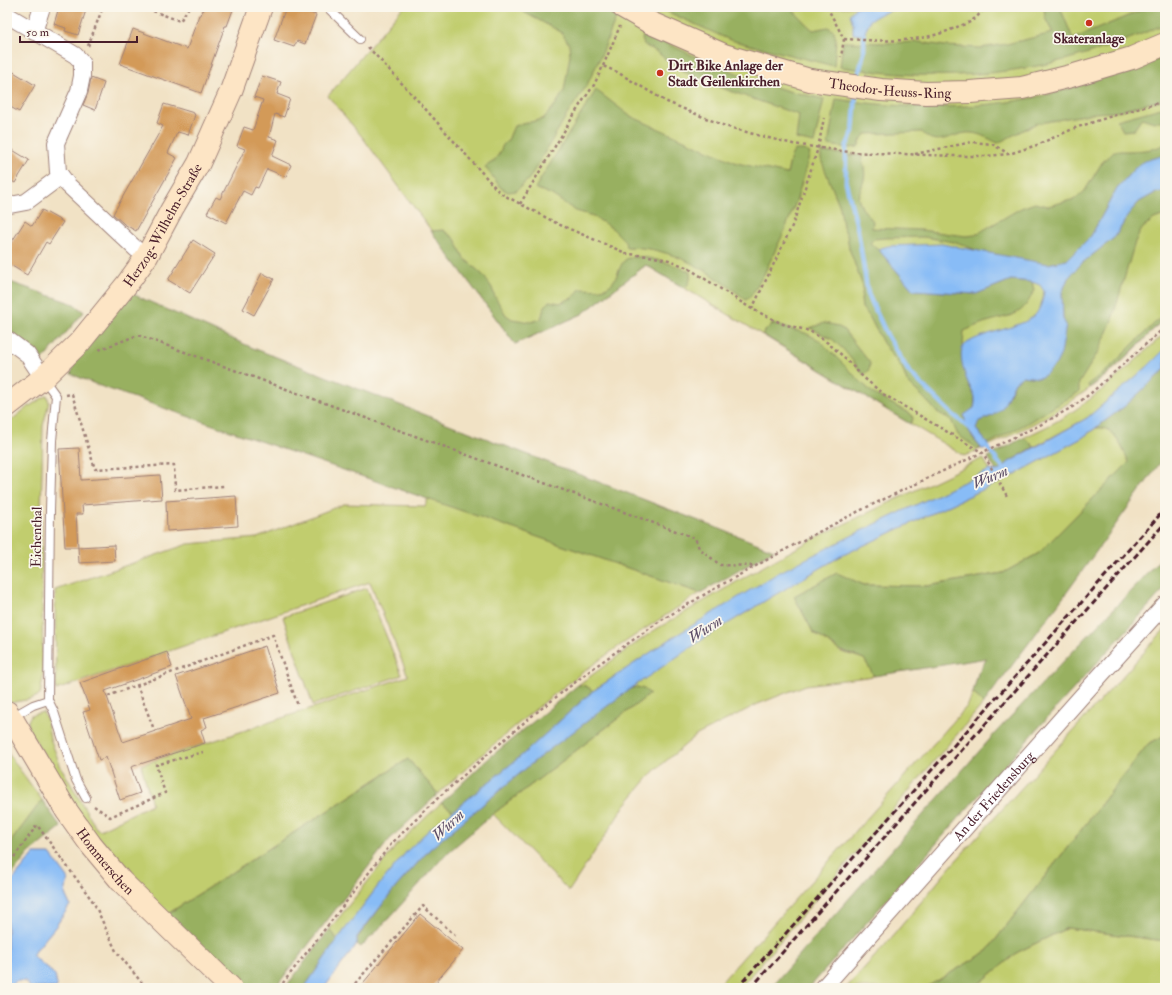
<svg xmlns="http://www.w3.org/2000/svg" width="1172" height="995" viewBox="0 0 1172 995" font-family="'IM FELL Double Pica',serif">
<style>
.green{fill:#c1cd6e;stroke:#86764c}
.forest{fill:#98b061;stroke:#716846}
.water{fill:#88bcf6;stroke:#696e90}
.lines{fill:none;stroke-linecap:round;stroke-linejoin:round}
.stream{stroke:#88bcf6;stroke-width:4.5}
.building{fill:#d39a59}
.service-casing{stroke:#9e8078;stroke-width:10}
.minor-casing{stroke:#9e8078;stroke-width:18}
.secondary-casing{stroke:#9e8078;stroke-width:24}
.path{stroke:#9e8078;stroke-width:2.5;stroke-dasharray:3 3;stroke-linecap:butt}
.service{stroke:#fff;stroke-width:8}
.minor{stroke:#fff;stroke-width:16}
.secondary{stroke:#fde5c5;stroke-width:22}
.rail{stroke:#4a1f2b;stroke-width:3;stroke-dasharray:6 3;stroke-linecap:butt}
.poi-dot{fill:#c8321e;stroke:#fbf7ec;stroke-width:1.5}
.labels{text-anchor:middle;stroke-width:3.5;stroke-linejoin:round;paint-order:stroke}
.poi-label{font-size:14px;font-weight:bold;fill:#4a1f2b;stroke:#fbf7ec}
.street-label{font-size:14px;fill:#4a1f2b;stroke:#fbf7ec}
.water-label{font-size:15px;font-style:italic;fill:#5d4e68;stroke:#fbf7ec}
</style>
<rect width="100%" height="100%" fill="#fbf7ec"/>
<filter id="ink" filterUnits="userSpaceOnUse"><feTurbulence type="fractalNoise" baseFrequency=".025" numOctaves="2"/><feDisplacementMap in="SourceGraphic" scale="8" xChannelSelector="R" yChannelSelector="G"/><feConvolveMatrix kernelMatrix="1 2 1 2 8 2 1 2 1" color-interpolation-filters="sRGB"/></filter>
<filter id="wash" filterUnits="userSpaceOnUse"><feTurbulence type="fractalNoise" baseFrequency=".012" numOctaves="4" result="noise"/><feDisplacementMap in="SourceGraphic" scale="16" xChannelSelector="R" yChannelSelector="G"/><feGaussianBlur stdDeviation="0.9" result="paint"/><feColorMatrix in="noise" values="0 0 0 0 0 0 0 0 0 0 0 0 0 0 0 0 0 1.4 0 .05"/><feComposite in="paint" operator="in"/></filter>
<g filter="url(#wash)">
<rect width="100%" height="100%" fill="#f1e2c5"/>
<!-- green -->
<path class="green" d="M403 7H1165V317C1147 336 1129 357 1109 373 1066 409 1016 435 964 456L646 265 582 314 515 344 363 138 328 96Z
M1165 333V349L1147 367 1087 418 1034 447 1029 441 1023 438C1035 432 1049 426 1061 419 1099 396 1133 363 1165 333Z
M47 395 49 402 43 426 41 512 43 678 40 695 31 699 10 703 7 697V424L25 409Z
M1103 427 1114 433 1130 462 1039 553 1003 573 927 586 864 585 837 574 794 596 813 632 841 652 865 659 874 676 806 685 758 704 697 735 654 771 625 805 569 891 493 814 650 694 637 688 629 689 706 637 773 596 841 556 1012 476 1082 438 1096 428Z
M983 458 990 470 861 531 722 608 675 636 593 691C588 687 585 685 578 685L653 631 755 571 815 538Z
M428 498 700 593C662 618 623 642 587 669 535 708 486 750 438 794L408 759 166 915 126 873 87 824 29 731 28 721 31 715 43 712 47 720 50 738 61 767 96 828 100 830 152 804 141 765 408 676 370 582 56 690 55 590 188 544 257 538 344 504 425 506Z
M367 588 402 675 313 705 283 617Z
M1165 629V735L1148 744 986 952 925 988H846L886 944 952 865Z
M973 692 983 704 740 988H716L968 705Z
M7 752 42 800 7 847Z
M441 803 445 805 453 811C405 846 373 893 337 940L329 930 397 845Z
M1067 928 1165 941V988H974L1018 952Z"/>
<!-- forest -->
<path class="forest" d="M514 7H600L616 18 601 56 587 85 568 113 529 179 516 191 508 192 501 188 485 167 494 161 499 154 503 145 508 140 514 126 543 119 556 104 564 91 570 55 569 44 561 32Z
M657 7H789C798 14 804 23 813 30L828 27 834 31 836 39 834 66 730 40Z
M1044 7H1060L1073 39 1149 7H1165V24C1134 38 1101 50 1068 59 1019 72 966 77 915 75 890 74 865 70 840 67L843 42 889 43 919 42 945 46 980 48 1007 44 1053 33 1045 18Z
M644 33 696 57 754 80 788 91 824 99 814 143 796 139 799 115 713 85 687 73 668 61 657 52 644 45 642 39Z
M1165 57V99L1114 112 1095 113 1035 124 998 143C989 139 981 134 972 133 954 131 937 150 922 132L866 134 862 138 858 147 849 148 828 145 836 99C904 109 973 111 1041 96 1067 91 1091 81 1116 73 1133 68 1149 63 1165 57Z
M596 90 630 116 691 143 737 163 787 174 791 156 795 150H804L810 153 797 199 785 230 764 274 751 296 746 300C711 271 672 247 626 247L625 241 613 229 593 216 576 211 552 195 535 188Z
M1165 107V120L1154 122 1142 118 1134 130 1123 131 1117 120Z
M1165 144V155L1134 169 1117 188 1091 236 1067 260 1048 264 1031 262 980 252 959 243 924 237 885 238 874 239 870 243 878 249 913 290 976 294 1011 280 1032 282 1034 290C1023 316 1015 314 990 321 981 323 972 328 964 331L962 359 969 385 975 397 974 408 965 423 974 440 981 448 978 449 958 435 951 420 937 412 923 397 907 382 902 368 883 343 869 316 862 308 861 300 863 287 849 248 847 235 843 227 840 207 825 170 821 159V152L861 156C868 178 864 178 858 198L862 208 873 221 872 228 921 230 966 236 975 235 1021 208 1035 203 1048 206 1075 199 1084 192 1103 161 1114 151C1129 151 1152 152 1165 144Z
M1165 191V215L1154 219 1142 229 1135 242 1112 320 1100 349 1079 383V392L1024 425 988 444 976 429 979 421 992 416 1010 394 1015 382 1023 376 1039 378 1064 334 1066 325 1063 320 1062 293 1068 278 1082 263 1115 237 1130 212 1139 202 1155 193Z
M443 230 455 239 464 258 484 276 492 288 495 297 506 315 512 319 531 322 541 319 544 308 549 301 560 303 574 297 580 289C589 289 599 291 607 287 617 282 618 268 624 261 634 249 678 266 690 272 691 278 690 284 684 288L646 265 582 314 515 344 431 231Z
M7 281 74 304 84 312 39 364 7 336Z
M128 292 253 348 774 550 700 593 100 386 71 374 77 357Z
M1165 313V317C1141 343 1117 367 1089 388L1088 384 1106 371Z
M824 323 834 325 843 329 870 363 869 370 864 375 844 350 832 339 810 328Z
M772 324 805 333 819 340 861 382 874 394 912 415 913 419 910 424 762 334Z
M1165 369V456L1062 599 983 704 973 692 978 673 987 658 874 676 864 659 839 650 813 632 794 596 837 573 864 585 927 586 1003 573 1039 553 1129 462C1121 447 1116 426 1096 428L1125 406Z
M1023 438 1029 441 1034 447 1009 462 1000 470 996 471 988 457Z
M1165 554V588L1048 717 809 988H770L998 730 1143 578Z
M578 685C585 685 588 687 593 691L521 756 453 811 445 805 441 803 489 758Z
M637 687 644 689 650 694 493 814 445 855 392 915 361 947 357 944V938L396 887 430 849 537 759 629 689Z
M1165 735V941L1067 928 1018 952 974 988H925L986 952 1148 744Z
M408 759 438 794 389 840 275 988H241L166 915Z
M42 800 61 827 29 853 7 881V847Z
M329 930 334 934 337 940 304 988H285Z"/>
<!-- water -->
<path class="water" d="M856 7H900L881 14 870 20 864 35 853 34V24L850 14Z
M1165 155V191L1155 193 1139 202 1130 212 1115 237 1082 263 1068 278 1062 293 1063 319 1066 325 1061 354 1056 364 1045 375 1039 378 1023 376 1015 382 1003 407 992 416 979 421 976 429 988 444 983 450C974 440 966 429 964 415L974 408C975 405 975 402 975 399 975 394 971 389 969 385 965 377 959 357 962 349 967 334 1024 329 1036 314 1041 307 1043 299 1044 291L1040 285 1032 282 1011 280 976 294 913 290 878 249 888 246 942 244 1048 264 1067 260 1091 236 1117 188 1134 169 1144 161Z
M1165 349V369L1125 406 1082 438 1012 476 841 556 773 596 706 637 630 689 537 759 430 849 396 887 357 937V944L324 988H304L337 940 378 886 407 851 434 825 453 811 521 756 593 691 675 636 778 573 861 531 970 479 990 470 996 471 1000 470 1009 462 1087 418 1147 367Z
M34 854H50L68 878 65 894 70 905 56 926 32 955 55 975 57 986 56 988H31L25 981H16L10 988H7V887Z"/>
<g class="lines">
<!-- stream -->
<path class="stream" d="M857 81 864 52V35
M856 93 853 132 846 147V183L858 231 868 294 887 335 909 372 951 413 970 428
M983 442 1005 471"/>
</g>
<g id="blocks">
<!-- building -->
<path class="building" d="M59 7H87L78 35 65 31 66 28 54 24Z
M204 7H234L227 26H225L201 93 120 64 133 29 187 49 199 15H201Z
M286 7H309L307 12 316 15 305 44 297 41 294 47 274 40Z
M7 68 35 85 19 112 7 105Z
M262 76 281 82 277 94 290 99 284 117 275 114 269 137 278 140 272 156 291 165 286 177 267 169 258 188 255 187 251 195 243 191 226 223 207 213 216 197 220 199 245 149 237 146 244 127 253 130 263 100 254 97Z
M91 78 104 83 95 110 83 105 88 93Z
M164 104 194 113V114L195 115 188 135 178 132 177 133 168 153 177 158 136 231 124 224 113 214 163 126 157 123Z
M11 149 29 160 15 183 7 178V156Z
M42 210 63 222 49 244 46 242 27 275 7 263V241L11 243 25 221 32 226Z
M193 240 215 254 190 293 168 280Z
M262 273 274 279 254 315 243 309Z
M79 448 81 480 160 475 162 499 82 505 83 514H76L78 547H65L59 449Z
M236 496 238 526 167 531 166 501Z
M114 545 115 561 79 563 78 547Z
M265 646 280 693 204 718 207 727 201 730 205 743 131 767 140 793 120 800 106 757 99 760 83 712 90 710 80 683 167 652 172 667 105 691 123 742 191 719 176 676Z
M420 914 463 950 431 988H359Z"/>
</g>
</g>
<g filter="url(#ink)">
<use href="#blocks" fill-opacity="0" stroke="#9e8078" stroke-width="1"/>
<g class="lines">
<!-- service casing -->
<g class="service-casing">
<path id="service" d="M327 7 360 39
M43 378 56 396 52 441 50 510 48 700 54 712 76 780 86 798
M12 717 33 705 48 700"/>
</g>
<!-- minor casing -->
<g class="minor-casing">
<g id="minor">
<path d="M7 15 75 55 82 62V76L79 91 56 143 58 172 68 185 136 249 147 256"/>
<path d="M34 32 42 7"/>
<path d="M7 203 10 205 26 202 61 176"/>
<path d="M7 339 27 354 43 378"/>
<path id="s1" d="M823 988 1080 698 1165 604"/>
</g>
</g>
<!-- secondary casing -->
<g class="secondary-casing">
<g id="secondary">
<path id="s2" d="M623 7 651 23 724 55 810 80 881 90 926 93 970 92 1022 88 1071 76 1132 58 1165 44"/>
<path id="s3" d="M7 406 43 378 80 342 127 284 147 256 172 209 199 163 231 91 261 7"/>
<path id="s4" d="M7 712 14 722 66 810 91 845 121 881 231 988"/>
</g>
</g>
<!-- path -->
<path class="path" d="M142 7 180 21 189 7
M827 7 844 39 841 57
M844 39C884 41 920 44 957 27 962 25 970 23 974 19 980 15 981 10 988 7
M88 46 103 7
M368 47 420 103 500 193 558 224 628 254 649 256 669 260 688 268 752 309 783 324 810 331 828 343 844 357 863 377 883 394 983 453 1008 498
M603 66 620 26
M915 154 972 142 992 144 1009 154
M520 204 580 105 594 85 603 66 617 72 667 102 725 126 757 135 793 144 849 152 954 156H985L1009 154 1037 145 1075 128 1112 116 1165 101
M752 309 793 224 818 148 824 118
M99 350 138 335 695 538 699 548 720 565 755 566
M66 395 72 394 95 469 174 465 175 490 224 486
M137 685 153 727
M108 696 273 635 298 706
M94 806 110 817 165 793 156 765 203 752
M7 867 37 825 94 903 116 951 146 988
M279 988 392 843 440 796 528 719 596 666 660 621 712 590 792 546 859 511 1044 423 1074 406 1091 393 1165 327
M351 988 423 906 457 937"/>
<!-- service -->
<use href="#service" class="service"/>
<!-- minor -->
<use href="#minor" class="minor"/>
<!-- secondary -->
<use href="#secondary" class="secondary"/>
<!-- rail -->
<path class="rail" d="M737 988 1165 509
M751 988 919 798 1165 523"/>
</g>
</g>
<!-- markers -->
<g class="poi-dot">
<circle cx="1089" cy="23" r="4"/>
<circle cx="660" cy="73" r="4"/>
</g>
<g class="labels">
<!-- poi labels -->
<g class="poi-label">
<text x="1089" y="43">Skateranlage</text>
<text x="668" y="70" text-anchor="start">Dirt Bike Anlage der<tspan x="668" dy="16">Stadt Geilenkirchen</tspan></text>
</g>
<!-- street labels -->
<g class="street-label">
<text dy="5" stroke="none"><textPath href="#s2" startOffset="282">Theodor-Heuss-Ring</textPath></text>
<text dy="5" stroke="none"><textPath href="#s3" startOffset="241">Herzog-Wilhelm-Straße</textPath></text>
<text transform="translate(36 537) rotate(-89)" y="5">Eichenthal</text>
<text dy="5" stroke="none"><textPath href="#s1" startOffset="257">An der Friedensburg</textPath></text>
<text dy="5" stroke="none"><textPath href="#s4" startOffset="179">Hommerschen</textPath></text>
</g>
<!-- water labels -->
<g class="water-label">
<text transform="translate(990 477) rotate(-23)" y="5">Wurm</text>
<text transform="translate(705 629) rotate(-33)" y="5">Wurm</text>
<text transform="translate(448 825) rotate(-43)" y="5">Wurm</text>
</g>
</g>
<!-- margin -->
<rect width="1172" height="995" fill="none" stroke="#fbf7ec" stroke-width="24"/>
<!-- scale -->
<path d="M20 36v6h117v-6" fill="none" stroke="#4a1f2b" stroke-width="2"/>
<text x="26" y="36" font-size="12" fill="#4a1f2b" stroke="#fbf7ec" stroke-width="3" paint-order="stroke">50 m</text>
</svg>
